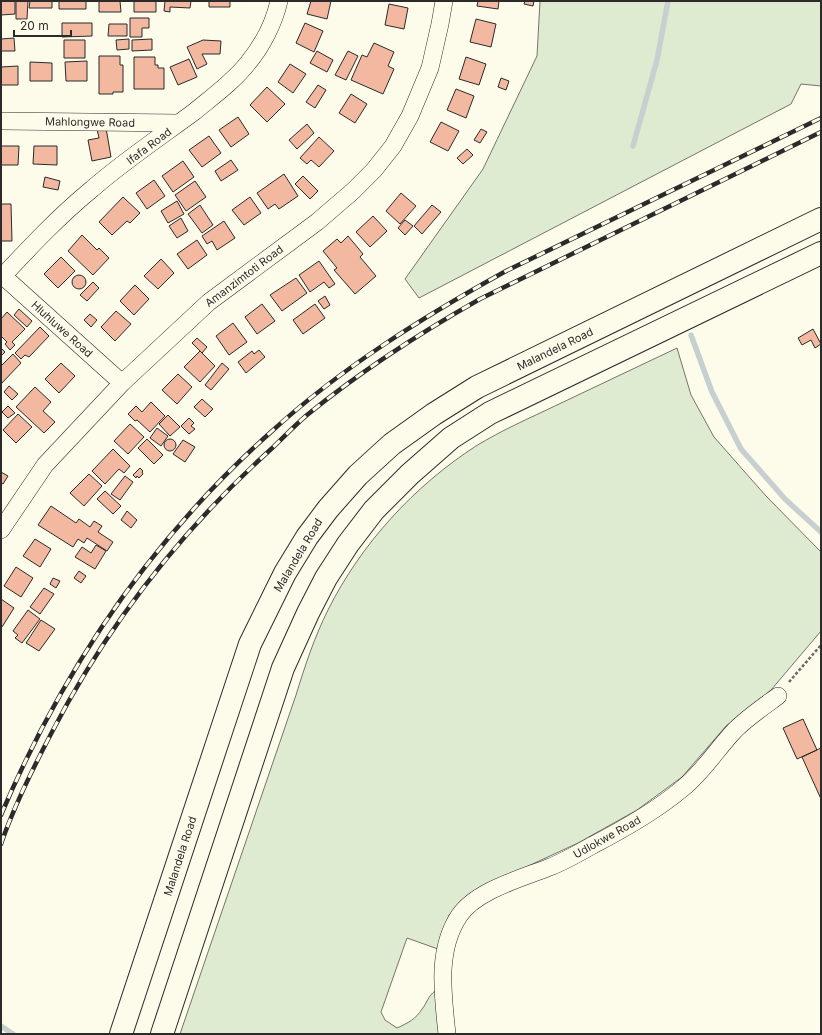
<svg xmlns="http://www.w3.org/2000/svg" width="822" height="1035" viewBox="0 0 822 1035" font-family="Inter,sans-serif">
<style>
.green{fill:#deebd1;stroke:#74746e}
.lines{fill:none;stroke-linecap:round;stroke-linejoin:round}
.stream{stroke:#c7d0d0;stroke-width:5.5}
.building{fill:#f2b8a0;stroke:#2b2b2b}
.minor-casing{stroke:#2b2b2b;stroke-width:18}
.secondary-casing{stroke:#2b2b2b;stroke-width:24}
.path{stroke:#6a6964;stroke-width:2.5;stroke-dasharray:3 2;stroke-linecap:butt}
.minor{stroke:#fdfbea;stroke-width:17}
.secondary{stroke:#fdfbea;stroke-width:22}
.rail-casing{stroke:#2b2b2b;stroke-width:4.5}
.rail{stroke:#fdfbea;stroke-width:3;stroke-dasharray:9;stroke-linecap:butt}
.labels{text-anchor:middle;stroke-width:3;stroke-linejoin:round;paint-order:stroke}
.street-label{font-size:11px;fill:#2b2b2b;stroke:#fdfbea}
</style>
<rect width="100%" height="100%" fill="#fdfbea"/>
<!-- green -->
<path class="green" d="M540 1H821V86L801 84 791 104 419 298 405 279 483 169 537 56Z
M677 348 691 395 714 437 766 496 821 552V631L771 690 726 726 682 777 637 810 578 843 472 892 449 915 438 949 407 938 381 1012 385 1020 397 1028C408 1023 416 1019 422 1009 427 1003 428 996 435 991L439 1034H180L296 695C305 666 314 638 328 610 361 544 414 486 476 446 502 430 530 418 557 405 597 386 637 367 677 348Z"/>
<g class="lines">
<!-- stream -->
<path class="stream" d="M633 146 657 60 668 1
M691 335 712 392 741 449 785 499 821 532
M1 1026 13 1034"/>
</g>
<!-- building -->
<path class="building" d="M1 1H15V14L1 15Z
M16 1H28L27 19H16Z
M30 1H52V8H29Z
M59 1H86V9H59Z
M99 1H120L121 12H99Z
M134 1H156V12H134Z
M165 1H191L190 8 170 7V12L164 11Z
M209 1H230V7H209Z
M311 1H331L327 19 307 14Z
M478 1H499L498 9 477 6Z
M525 1H534L533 6 524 4Z
M389 4 408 8 404 29 385 25Z
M130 18H149V28H142V37H130Z
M476 19 496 24 491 47 470 42Z
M62 23H92V36L62 37Z
M305 23 323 31 314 52 296 43Z
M109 24H127V36H108Z
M14 38 15 51H1V39Z
M129 39V49L117 50 116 40Z
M152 39V50L132 51V40Z
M64 40H85V58H64Z
M203 40 221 41 220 54H202L207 64 197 69 187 47Z
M374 43 394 52 388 66 394 69 383 94 351 80 362 55 367 57Z
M317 51 333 60 327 72 310 63Z
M348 51 358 56 346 80 335 75Z
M99 56H120V65H123V92H113V94H99Z
M134 57H155V65H158V68H164V89H134Z
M466 57 486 64 479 85 459 79Z
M189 59 197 77 178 85 170 67Z
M87 61V81H66L65 62Z
M30 62 52 63V81H30Z
M290 64 306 74 293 93 278 82Z
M18 66V85H1V67Z
M501 78 509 81 506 90 498 87Z
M318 85 326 90 315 108 306 102Z
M267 87 285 104 267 122 250 105Z
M456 89 474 96 466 118 447 110Z
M351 94 367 104 355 123 339 113Z
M238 117 249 134 231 147 219 130Z
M441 122 459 131 448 151 430 142Z
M307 124 314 133 297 149 289 140Z
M106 128 111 157 92 161 88 140 99 138 97 129Z
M481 129 487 132 480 143 474 140Z
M209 136 221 153 202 167 189 150Z
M319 137 334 151 319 167 311 160 307 164 300 158Z
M1 146H19L18 165H1Z
M34 146H57V165L33 164Z
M467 149 473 155 463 164 457 158Z
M231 160 238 170 221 181 215 171Z
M183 161 194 177 173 192 162 176Z
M284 174 298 196 279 209 275 204 268 209 257 193Z
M303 176 318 191 310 199 295 184Z
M45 177 60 181 58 190 43 187Z
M154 180 165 196 147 209 136 193Z
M195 181 206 197 186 211 175 195Z
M401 193 416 206 400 224 386 211Z
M123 197 140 213 130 223 127 221 112 235 99 222Z
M250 197 261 213 244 225 232 210Z
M177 201 184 214 168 223 161 211Z
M1 204H11L12 241H1Z
M200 205 213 225 202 233 188 214Z
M432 205 441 212 422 234 414 226Z
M373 216 387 231 370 247 356 232Z
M181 218 188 231 177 238 169 226Z
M405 220 413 226 405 235 398 228Z
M224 221 235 238 217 250 212 241 207 244 202 236Z
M82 235 97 250 99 248 109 258 93 275 68 251Z
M348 236 363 254 360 257 376 276 355 294 334 270 337 268 323 251 337 239 341 243Z
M197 240 207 255 188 269 177 254Z
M61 257 75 271 58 288 44 274Z
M161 259 174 273 158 289 144 276Z
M319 261 335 284 329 288 324 282 310 292 299 275Z
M72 282a7 7 0 1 1 14 0a7 7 0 1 1-14 0Z
M296 278 307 293 282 311 270 295Z
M93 282 99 288 87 301 80 295Z
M135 285 149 299 134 315 120 301Z
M325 296 330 305 324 309 318 301Z
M262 304 275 321 257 334 245 317Z
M315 304 325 318 303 334 293 320Z
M19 309 32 321 27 327 14 315Z
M116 311 131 324 115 341 101 327Z
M7 312 25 329 12 342 15 345 10 350 5 344 7 342 1 336V319Z
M90 314 97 320 91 327 84 320Z
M233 323 247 342 229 355 216 336Z
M40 327 49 336 29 357 25 355 21 359 15 353Z
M813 329 821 344 815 348 811 340 802 345 798 338Z
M197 338 207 347 202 353 192 343Z
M1 348 5 352 1 356Z
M259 350 265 357 246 373 238 362 252 351 254 354Z
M200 351 215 366 200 382 184 367Z
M13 354 21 363 1 384V366Z
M61 363 75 376 59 393 45 379Z
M222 363 229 369 211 390 205 385Z
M178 374 192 387 177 404 162 390Z
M9 386 18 394 12 400 4 392Z
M35 387 51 402 43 411 55 422 44 433 16 407Z
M202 399 213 409 205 417 194 407Z
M151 402 165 416 150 432 137 420 135 421 128 414 136 406 142 412Z
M8 406 15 413 8 418 2 412Z
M18 414 32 427 16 443 3 430Z
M168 415 180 427 170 436 159 424Z
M189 418 194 423 191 426 195 429 189 434 181 426Z
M130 424 144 437 128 454 114 441Z
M157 428 168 436 161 446 150 438Z
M147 439 163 455 154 464 138 448Z
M164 445a6 6 0 1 1 12 0a6 6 0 1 1-12 0Z
M183 440 195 447 185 462 173 454Z
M113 449 130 466 124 473 119 469 105 484 92 471Z
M140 468 143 471 142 472 143 474 139 478 137 476 136 478 133 475Z
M1 472 8 476 3 484 1 483Z
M89 474 102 486 84 506 70 493Z
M125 476 133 482 120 500 111 494Z
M105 491 121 506 113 514 97 499Z
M51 506 76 523 79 519 90 527 94 521 102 526 98 532 113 542 107 551 87 538 84 543 78 539 73 547 38 525Z
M127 511 137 520 131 528 121 520Z
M35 539 51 549 40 567 23 556Z
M96 545 106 551 95 569 75 557 82 547 91 553Z
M16 567 33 578 21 597 4 586Z
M79 571 86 576 81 583 74 578Z
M53 578 60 581 56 588 50 584Z
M44 588 54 594 40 614 30 607Z
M1 599 14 608 2 627 1 626Z
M28 610 40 619 22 643 15 638 18 635 13 631Z
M41 620 55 629 39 651 26 643Z
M803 719 817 750 797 759 783 728Z
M821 748V799L802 757Z"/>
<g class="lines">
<!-- minor casing -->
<g class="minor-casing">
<path id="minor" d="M1 121 179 123
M1 276H3L122 383
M1 278C30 247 59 216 92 189 124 161 160 137 194 112 212 97 233 82 248 63 262 46 274 23 279 1
M1 530 45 465 122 383 209 302 317 222 353 191 374 170 393 146 410 116 430 68 440 24 444 1
M447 1034C443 995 436 951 459 916 476 890 523 878 550 867 565 861 579 853 593 845 624 829 656 811 683 788 703 772 717 749 735 730 748 717 763 707 778 696"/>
</g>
<!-- secondary casing -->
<g class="secondary-casing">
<path id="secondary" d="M121 1034 250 644 285 573 307 537 328 509 358 475 392 444 434 414 477 387 821 219
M162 1034 283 668 308 613 326 578 348 544 374 510 410 474 451 438 490 413 821 253"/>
</g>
<!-- path -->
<path class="path" d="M789 682 821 645"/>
<!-- minor -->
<use href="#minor" class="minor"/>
<!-- secondary -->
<use href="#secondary" class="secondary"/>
<!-- rail casing -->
<g class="rail-casing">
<path id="rail" d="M1 815C63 669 152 538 271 432 341 368 423 317 506 271L821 118
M1 844C14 806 33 768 52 732 107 626 181 531 269 451 282 439 294 426 307 415 361 371 420 333 480 299L821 132"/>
</g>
<!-- rail -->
<use href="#rail" class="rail"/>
</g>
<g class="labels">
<!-- street labels -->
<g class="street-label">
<text transform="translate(90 122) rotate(1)" y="4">Mahlongwe Road</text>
<text transform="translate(149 146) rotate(-37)" y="4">Ifafa Road</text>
<text transform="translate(244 276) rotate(-37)" y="4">Amanzimtoti Road</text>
<text transform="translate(62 329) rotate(42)" y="4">Hluhluwe Road</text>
<text transform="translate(555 349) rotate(-26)" y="4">Malandela Road</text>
<text transform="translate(298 555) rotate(-59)" y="4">Malandela Road</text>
<text transform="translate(607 837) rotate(-29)" y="4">Udlokwe Road</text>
<text transform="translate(180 856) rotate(-72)" y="4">Malandela Road</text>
</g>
</g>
<!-- border -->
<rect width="822" height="1035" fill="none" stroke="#2b2b2b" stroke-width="4"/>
<!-- scale -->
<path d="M14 30v6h57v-6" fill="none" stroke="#2b2b2b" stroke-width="2"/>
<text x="20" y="30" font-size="12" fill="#2b2b2b" stroke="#fdfbea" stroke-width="3" paint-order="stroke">20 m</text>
</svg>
